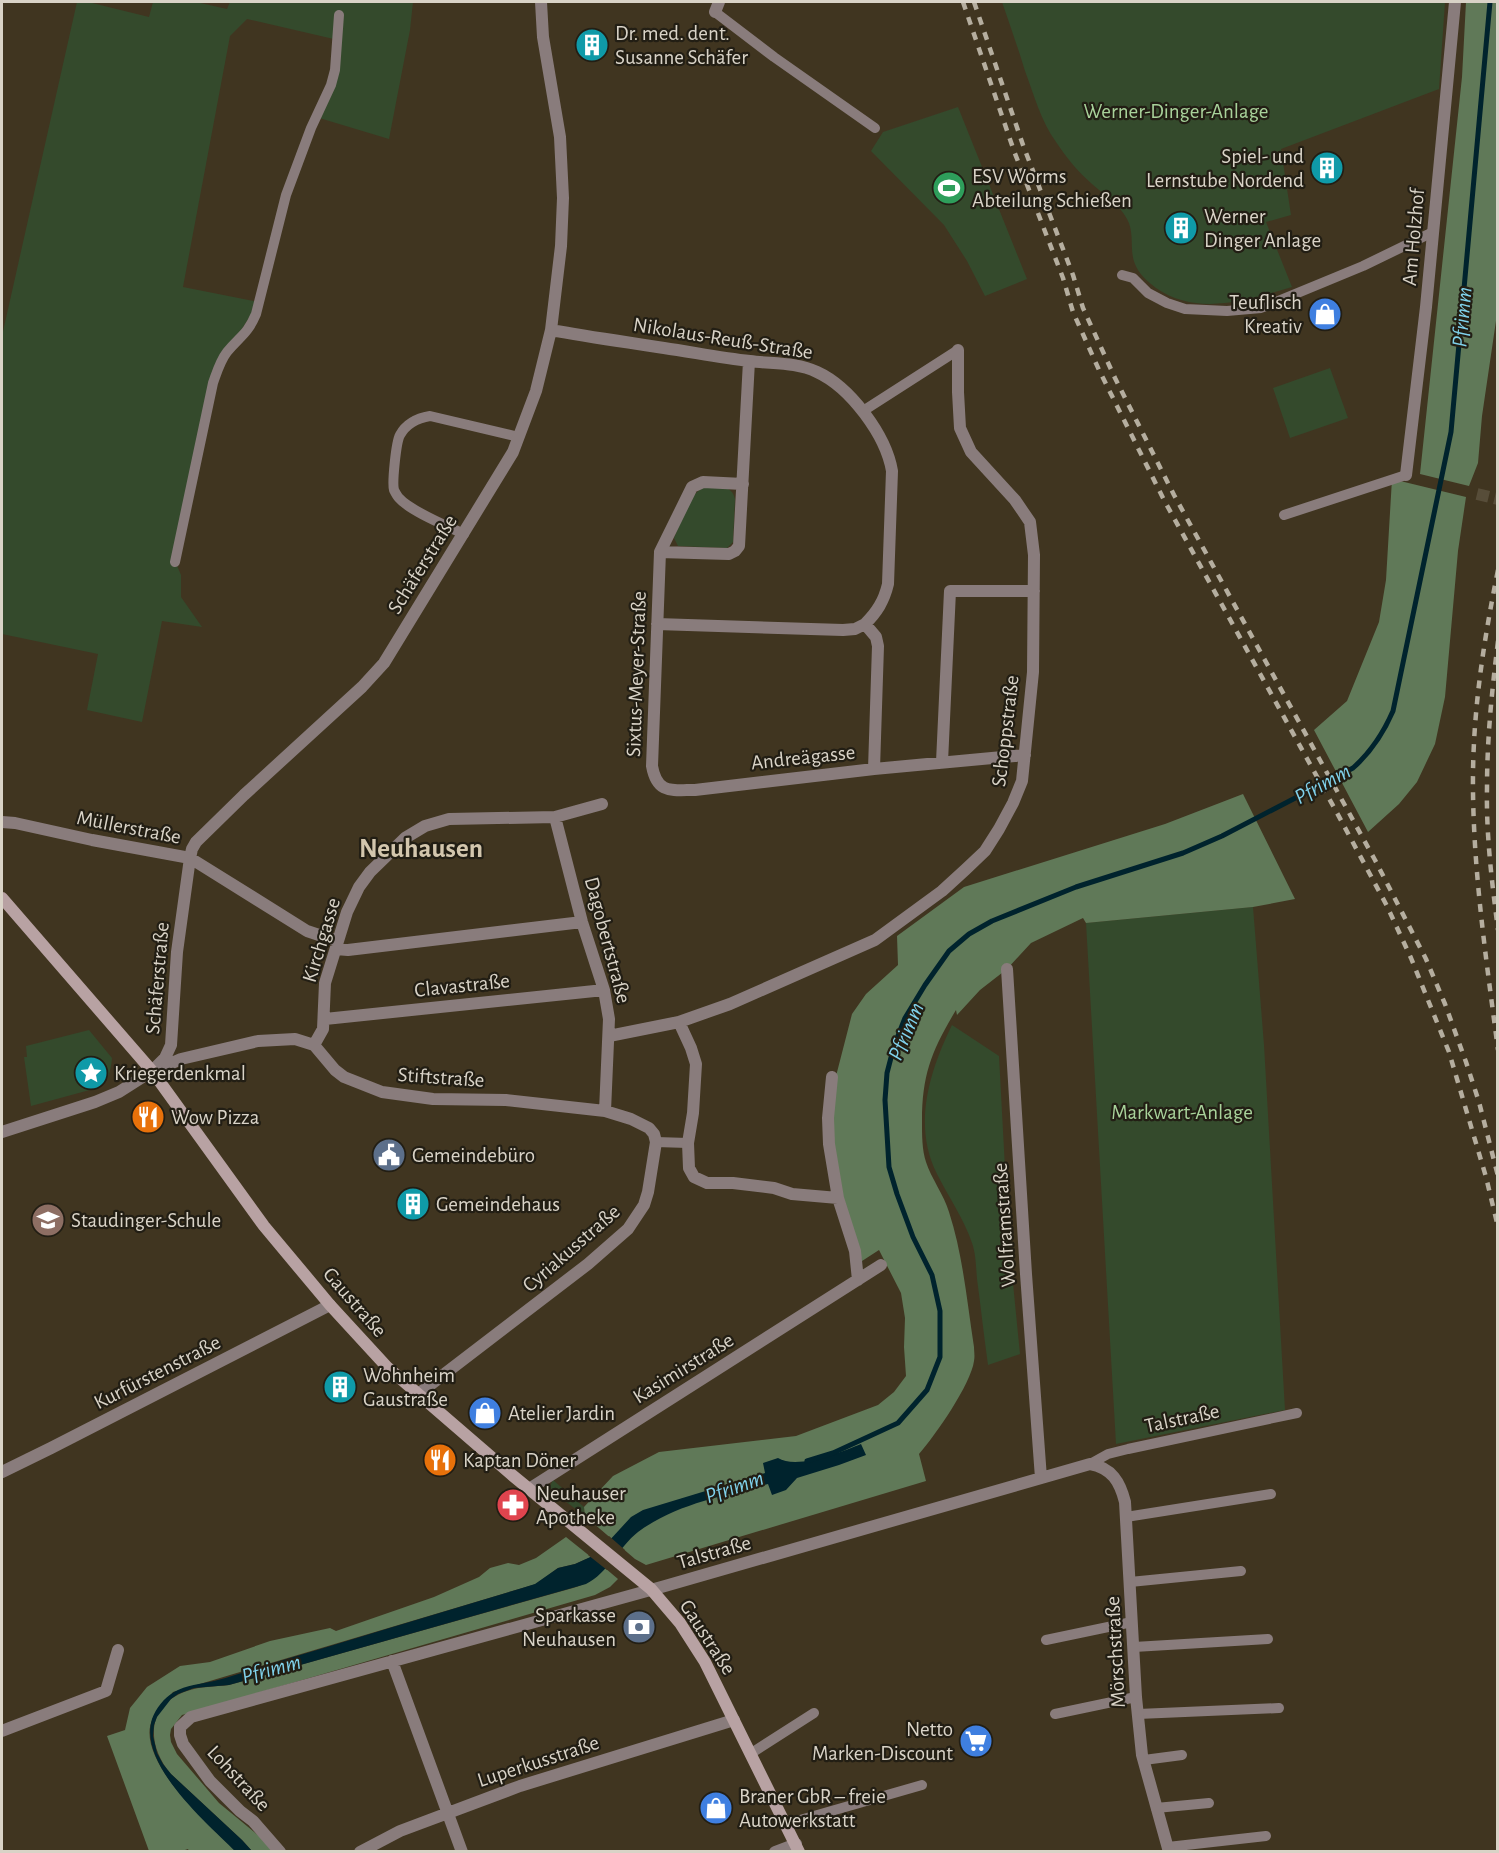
<svg xmlns="http://www.w3.org/2000/svg" width="1499" height="1853" viewBox="0 0 1499 1853" font-family="'Alegreya Sans',sans-serif">
<style>
.green{fill:#344a2c}
.forest{fill:#607958}
.water{fill:#00232d}
.pier{fill:#403520}
.lines{fill:none;stroke-linecap:round;stroke-linejoin:round}
.stream{stroke:#00232d;stroke-width:5}
.minor-tunnel{stroke:#574d39;stroke-width:12;stroke-dasharray:12 6;stroke-linecap:butt}
.service{stroke:#897c7c;stroke-width:10}
.minor{stroke:#897c7c;stroke-width:12}
.tertiary{stroke:#897c7c;stroke-width:12}
.secondary{stroke:#b8a2a3;stroke-width:12}
.rail{stroke:#b5ae9f;stroke-width:4.5;stroke-dasharray:8 8;stroke-linecap:butt}
.labels{text-anchor:middle;stroke-width:4.5;stroke-linejoin:round;paint-order:stroke}
.poi-label{font-size:21px;fill:#d9d3c7;stroke:#221e14;text-anchor:start}
.park-label{font-size:21px;fill:#a8d29a;stroke:#221e14}
.street-label{font-size:21px;fill:#d9d3c7;stroke:#221e14}
.water-label{font-size:22px;font-style:italic;fill:#80d2ec;stroke:#221e14}
.district-label{font-size:27px;font-weight:bold;fill:#d3c6ad;stroke:#221e14}
</style>
<rect width="100%" height="100%" fill="#403520"/>
<!-- green -->
<path class="green" d="M77 2H88L149 17 153 2H196L227 9 230 2H413L410 30 389 139 316 117 331 85 338 40 247 19 230 36 183 287 259 302 219 365 175 561 181 575V597L202 627 162 621 142 722 87 710 98 654 2 634V336Z
M1002 2H1445L1439 89 1281 149 1291 215 1266 222 1292 287C1247 300 1198 317 1156 288 1148 282 1138 273 1135 264 1129 250 1135 233 1127 219 1120 205 1103 194 1092 184 1078 172 1066 157 1056 142 1041 121 1034 95 1025 71 1018 48 1010 25 1002 2Z
M958 107 1027 279 985 296 967 261 944 225 871 151 883 132Z
M1330 368 1348 418 1290 438 1273 388Z
M705 487C717 487 732 484 735 499L733 542 727 548 678 546 674 538C681 522 687 494 705 487Z
M1253 907 1264 1045 1285 1410 1116 1444 1086 923Z
M952 1025 999 1056 1009 1243 1020 1354 988 1365C984 1337 981 1308 977 1279 976 1268 976 1254 972 1243 965 1221 947 1194 937 1174 912 1125 930 1070 952 1025Z
M89 1030 112 1058C111 1071 108 1082 97 1088L31 1106 24 1057H27L26 1046Z
M553 1480 584 1507 585 1516 553 1492 550 1486Z"/>
<!-- forest -->
<path class="forest" d="M1466 2H1498L1497 314 1482 416 1478 463 1469 486 1420 474 1462 77Z
M1392 479 1466 497 1458 551 1445 697 1435 744 1417 782 1399 804 1368 832 1314 730 1347 701 1379 622 1386 580Z
M1243 794 1295 899 1253 907 1086 923 1083 918 1031 943 1007 969 980 990 957 1015 956 1010C932 1050 922 1074 922 1121 922 1135 922 1150 926 1162 931 1178 944 1195 949 1212 963 1255 967 1302 974 1347 974 1351 975 1356 974 1361 971 1384 935 1436 919 1454L926 1481 646 1565 635 1559 585 1516 584 1507 613 1476 659 1452 796 1436 878 1405 894 1392 906 1376 904 1347 905 1318 901 1293 879 1250 862 1261 846 1209 838 1176 832 1121 835 1080 852 1014 866 994 898 965 897 936 964 887 1165 824Z
M566 1537 591 1557 575 1564 558 1568 536 1584 173 1692C167 1700 158 1709 153 1718 132 1758 211 1827 236 1851H189L188 1849 182 1851H149L107 1736 125 1730 130 1708 147 1687 180 1666 210 1662 270 1641 330 1628 336 1631 434 1597 479 1577 490 1568 508 1563 519 1565 536 1558Z
M605 1568 618 1579 610 1587 595 1595 182 1715 171 1729 170 1735 171 1742 177 1754 219 1803 259 1836 272 1851H252L242 1840 171 1774C146 1745 146 1705 187 1691 200 1686 215 1687 229 1685L573 1588C586 1584 596 1579 605 1568Z"/>
<!-- water -->
<path class="water" d="M861 1444 866 1455 839 1465 797 1478 786 1490 772 1495 768 1484C724 1496 676 1504 638 1532 619 1547 608 1573 586 1584L258 1677 229 1685 194 1688 178 1694 171 1699 157 1717 154 1725 153 1736 157 1753 163 1764 171 1774 242 1840 252 1851 236 1852C207 1823 138 1765 152 1719 156 1708 164 1698 174 1692 186 1685 201 1684 214 1681 233 1676 251 1670 270 1664 359 1637 447 1611 535 1584L558 1568 575 1564 597 1554 631 1517 643 1510 765 1473 763 1463 778 1458C797 1470 841 1452 861 1444Z"/>
<!-- pier -->
<path class="pier" d="M609 1536 625 1550 607 1570 588 1555 595 1551Z"/>
<g class="lines">
<!-- stream -->
<path class="stream" d="M807 1461 833 1453 898 1423 927 1390 940 1357V1311L932 1275 913 1237 897 1194 889 1167 885 1100 887 1073 894 1046 905 1018 925 985 949 951 969 934 992 921 1076 887 1183 853 1222 836 1353 768C1371 752 1383 734 1393 711L1451 432 1490 2"/>
<!-- minor-tunnel -->
<path class="minor-tunnel" d="M1477 494 1498 499"/>
<!-- service -->
<path class="service" d="M715 12 774 57 875 128
M1122 275 1133 278 1148 293 1167 303 1185 309 1227 311 1261 308 1363 266 1433 232
M863 411 958 350
M1284 515 1406 475
M464 534C447 526 410 511 399 498 398 497 395 492 394 490 392 483 396 442 400 435 406 424 418 418 430 416L519 437
M175 562 213 383C217 372 220 361 227 352 240 336 247 335 256 314L286 195 311 128 331 85 335 70 339 15
M656 1142 688 1143
M1090 1464 1108 1454 1128 1449 1297 1413
M1126 1517 1271 1494
M1130 1582 1241 1571
M1046 1640 1132 1622
M1134 1647 1268 1639
M1055 1714 1136 1697
M1138 1714 1279 1708
M750 1754 814 1713
M1144 1760 1182 1755
M1156 1808 1209 1803
M786 1824 922 1785
M1168 1847 1266 1836"/>
<!-- minor -->
<path class="minor" d="M715 12 719 2
M551 330C589 337 626 342 664 348 692 352 721 358 750 361 772 364 796 362 817 372 850 387 886 435 892 471L888 584C884 601 877 612 865 624L876 637 878 646 874 769
M749 361 739 546 735 551 729 554 660 552 652 766C657 794 671 790 695 790L874 769 1025 755
M1406 475 1426 307 1455 2
M660 552 692 487 703 482 743 484
M657 624 843 630 855 629 865 624
M942 762 950 591H1034
M555 817 582 922 604 990 609 1019 605 1111
M2 822 15 823 92 840 190 858 307 931 337 941
M336 949 348 950 582 922
M1007 969 1026 1274 1041 1478
M325 1019 604 990
M679 1022 691 1048 696 1064 693 1113 688 1143 689 1168 694 1177 707 1183H733L774 1188 792 1194 838 1198
M609 1036 679 1022 730 1004 875 940 942 891 965 870 985 851 999 829 1013 803 1022 781 1033 672 1034 555 1030 522 1015 500 971 452 960 428 958 392V350
M314 1045 323 1029 325 983 347 912 359 887 370 872 405 838 425 826 449 819 555 817 602 804
M156 1070 181 1059 258 1041 295 1039 314 1045 335 1070 344 1077 382 1092 433 1099 506 1100 605 1111 631 1119 649 1128 654 1134 656 1142 648 1192 644 1205 628 1229 588 1264 417 1395
M152 1071 165 1058 171 1045 177 952 190 858 192 849 196 842 244 795 362 687 384 663 513 452 536 391 551 330 561 246 563 198 560 137 543 37 541 2
M832 1077 828 1118 829 1144 838 1198 855 1251 858 1280
M2 1472 51 1448 330 1305
M529 1489 881 1265
M392 1661 462 1852
M2 1731 106 1691 118 1650
M280 1852 253 1821 240 1811 210 1781 183 1744 180 1735V1727L191 1717 665 1586 1090 1464C1112 1468 1120 1482 1125 1502L1136 1697 1142 1755 1169 1852
M360 1852 400 1831 520 1786 734 1720
M775 1852 796 1844"/>
<!-- tertiary -->
<path class="tertiary" d="M2 1132 95 1102 119 1092 152 1071"/>
<!-- secondary -->
<path class="secondary" d="M2 898 152 1071 264 1226 330 1305 387 1367 512 1475 651 1589 680 1623 705 1662 799 1852"/>
<!-- rail -->
<path class="rail" d="M963 2 1014 151 1063 278 1073 312 1099 370 1164 500 1336 811 1387 906 1411 958 1449 1052 1486 1177 1498 1227
M974 2 1023 145 1073 275 1083 308 1115 378 1174 495 1375 860 1426 959 1445 1004 1466 1062 1479 1102 1498 1176
M1498 570C1483 644 1472 716 1473 792 1474 878 1487 965 1498 1050
M1498 641C1492 690 1487 738 1487 788 1486 835 1492 883 1498 930"/>
</g>
<!-- icons -->
<defs>
<g id="building-disc" transform="scale(1.725)"><circle r="9.5" fill="#0f9aa8" stroke="#221e14"/><path d="M-4-6H4V6H1V3H-1V6H-4ZM-2.5-4.3h1.7v1.8h-1.7ZM.8-4.3h1.7v1.8H.8ZM-2.5-1h1.7V.8h-1.7ZM.8-1h1.7V.8H.8Z" fill="#fff"/></g>
<g id="stadium-disc" transform="scale(1.725)"><circle r="9.5" fill="#2e9e5b" stroke="#221e14"/><path d="M0-5a6.5 5 0 1 0 0 10a6.5 5 0 1 0 0-10ZM-3.5-1.8h7v3.6h-7Z" fill="#fff"/></g>
<g id="shop-disc" transform="scale(1.725)"><circle r="9.5" fill="#3f7fe0" stroke="#221e14"/><path d="M-5-2.5h2.3a2.7 3.5 0 0 1 5.4 0H5L5.5 6h-11ZM-1.5-2.5h3a1.5 2.3 0 0 0-3 0Z" fill="#fff"/></g>
<g id="sight-disc" transform="scale(1.725)"><circle r="9.5" fill="#0f9aa8" stroke="#221e14"/><path d="M0-6L1.8-2.2L6-1.7L2.9 1.2L3.7 5.4L0 3.3L-3.7 5.4L-2.9 1.2L-6-1.7L-1.8-2.2Z" fill="#fff"/></g>
<g id="restaurant-disc" transform="scale(1.725)"><circle r="9.5" fill="#e8710a" stroke="#221e14"/><path d="M-5-6h1v4h1v-4h1v4h1v-4h1v5L-1.5 .5V6h-2V.5L-5-1ZM5-6V6H3V1.5H1.5Q1.5-4 5-6Z" fill="#fff"/></g>
<g id="civic-disc" transform="scale(1.725)"><circle r="9.5" fill="#5c6f8a" stroke="#221e14"/><path d="M-.6-6.5H3V-4.5H.6V-3L4-1V1h2V6H-6V1h2V-1L-.6-3ZM-1.2 2.5V6h2.4V2.5Z" fill="#fff"/></g>
<g id="school-disc" transform="scale(1.725)"><circle r="9.5" fill="#8d6e63" stroke="#221e14"/><path d="M0-5L7-2L0 1L-7-2ZM-4 1L0 2.5L4 1V4Q0 6-4 4Z" fill="#fff"/></g>
<g id="pharmacy-disc" transform="scale(1.725)"><circle r="9.5" fill="#e0444e" stroke="#221e14"/><path d="M-2-6h4v4h4v4h-4v4h-4v-4h-4v-4h4Z" fill="#fff"/></g>
<g id="bank-disc" transform="scale(1.725)"><circle r="9.5" fill="#5c6f8a" stroke="#221e14"/><path d="M-6-4H6V4H-6ZM0-2.3a2.3 2.3 0 1 0 0 4.6a2.3 2.3 0 1 0 0-4.6Z" fill="#fff"/></g>
<g id="supermarket-disc" transform="scale(1.725)"><circle r="9.5" fill="#3f7fe0" stroke="#221e14"/><path d="M-6-5.5h2.5l.6 2H6L4.5 2H-2.5L-4.4-4H-6ZM-1.5 3.2a1.3 1.3 0 1 0 .1 0ZM3 3.2a1.3 1.3 0 1 0 .1 0Z" fill="#fff"/></g>
</defs>
<g fill-rule="evenodd">
<use href="#building-disc" x="592" y="45"/>
<use href="#building-disc" x="1327" y="168"/>
<use href="#stadium-disc" x="949" y="188"/>
<use href="#building-disc" x="1181" y="228"/>
<use href="#shop-disc" x="1325" y="314"/>
<use href="#sight-disc" x="91" y="1073"/>
<use href="#restaurant-disc" x="148" y="1117"/>
<use href="#civic-disc" x="389" y="1155"/>
<use href="#building-disc" x="413" y="1204"/>
<use href="#school-disc" x="48" y="1220"/>
<use href="#building-disc" x="340" y="1387"/>
<use href="#shop-disc" x="485" y="1413"/>
<use href="#restaurant-disc" x="440" y="1460"/>
<use href="#pharmacy-disc" x="513" y="1505"/>
<use href="#bank-disc" x="639" y="1627"/>
<use href="#supermarket-disc" x="976" y="1741"/>
<use href="#shop-disc" x="716" y="1808"/>
</g>
<g class="labels">
<!-- poi labels -->
<g class="poi-label">
<text x="615" y="40">Dr. med. dent.<tspan x="615" dy="24">Susanne Schäfer</tspan></text>
<text x="1304" y="163" text-anchor="end">Spiel- und<tspan x="1304" dy="24">Lernstube Nordend</tspan></text>
<text x="972" y="183">ESV Worms<tspan x="972" dy="24">Abteilung Schießen</tspan></text>
<text x="1204" y="223">Werner<tspan x="1204" dy="24">Dinger Anlage</tspan></text>
<text x="1302" y="309" text-anchor="end">Teuflisch<tspan x="1302" dy="24">Kreativ</tspan></text>
<text x="114" y="1080">Kriegerdenkmal</text>
<text x="171" y="1124">Wow Pizza</text>
<text x="412" y="1162">Gemeindebüro</text>
<text x="436" y="1211">Gemeindehaus</text>
<text x="71" y="1227">Staudinger-Schule</text>
<text x="363" y="1382">Wohnheim<tspan x="363" dy="24">Gaustraße</tspan></text>
<text x="508" y="1420">Atelier Jardin</text>
<text x="463" y="1467">Kaptan Döner</text>
<text x="536" y="1500">Neuhauser<tspan x="536" dy="24">Apotheke</tspan></text>
<text x="616" y="1622" text-anchor="end">Sparkasse<tspan x="616" dy="24">Neuhausen</tspan></text>
<text x="953" y="1736" text-anchor="end">Netto<tspan x="953" dy="24">Marken-Discount</tspan></text>
<text x="739" y="1803">Braner GbR – freie<tspan x="739" dy="24">Autowerkstatt</tspan></text>
</g>
<!-- park labels -->
<g class="park-label">
<text x="1176" y="118">Werner-Dinger-Anlage</text>
<text x="1182" y="1119">Markwart-Anlage</text>
</g>
<!-- street labels -->
<g class="street-label">
<text transform="translate(1413 237) rotate(-85)" y="7">Am Holzhof</text>
<text transform="translate(723 338) rotate(9)" y="7">Nikolaus-Reuß-Straße</text>
<text transform="translate(422 564) rotate(-58)" y="7">Schäferstraße</text>
<text transform="translate(636 674) rotate(-88)" y="7">Sixtus-Meyer-Straße</text>
<text transform="translate(1005 731) rotate(-83)" y="7">Schoppstraße</text>
<text transform="translate(803 757) rotate(-6)" y="7">Andreägasse</text>
<text transform="translate(129 827) rotate(11)" y="7">Müllerstraße</text>
<text transform="translate(321 940) rotate(-73)" y="7">Kirchgasse</text>
<text transform="translate(608 940) rotate(75)" y="7">Dagobertstraße</text>
<text transform="translate(157 978) rotate(-85)" y="7">Schäferstraße</text>
<text transform="translate(462 985) rotate(-6)" y="7">Clavastraße</text>
<text transform="translate(441 1077) rotate(4)" y="7">Stiftstraße</text>
<text transform="translate(1004 1225) rotate(-94)" y="7">Wolframstraße</text>
<text transform="translate(571 1248) rotate(-41)" y="7">Cyriakusstraße</text>
<text transform="translate(355 1302) rotate(49)" y="7">Gaustraße</text>
<text transform="translate(683 1368) rotate(-32)" y="7">Kasimirstraße</text>
<text transform="translate(157 1372) rotate(-27)" y="7">Kurfürstenstraße</text>
<text transform="translate(1182 1418) rotate(-12)" y="7">Talstraße</text>
<text transform="translate(714 1552) rotate(-16)" y="7">Talstraße</text>
<text transform="translate(708 1637) rotate(57)" y="7">Gaustraße</text>
<text transform="translate(1115 1652) rotate(-93)" y="7">Mörschstraße</text>
<text transform="translate(538 1761) rotate(-18)" y="7">Luperkusstraße</text>
<text transform="translate(239 1778) rotate(47)" y="7">Lohstraße</text>
</g>
<!-- water labels -->
<g class="water-label">
<text transform="translate(1461 317) rotate(-85)" y="8">Pfrimm</text>
<text transform="translate(1322 783) rotate(-29)" y="8">Pfrimm</text>
<text transform="translate(905 1031) rotate(-67)" y="8">Pfrimm</text>
<text transform="translate(734 1486) rotate(-19)" y="8">Pfrimm</text>
<text transform="translate(271 1668) rotate(-15)" y="8">Pfrimm</text>
</g>
<!-- district labels -->
<g class="district-label">
<text x="421" y="857">Neuhausen</text>
</g>
</g>
<!-- border -->
<rect width="1499" height="1853" fill="none" stroke="#d9d3c7" stroke-width="6"/>
</svg>
